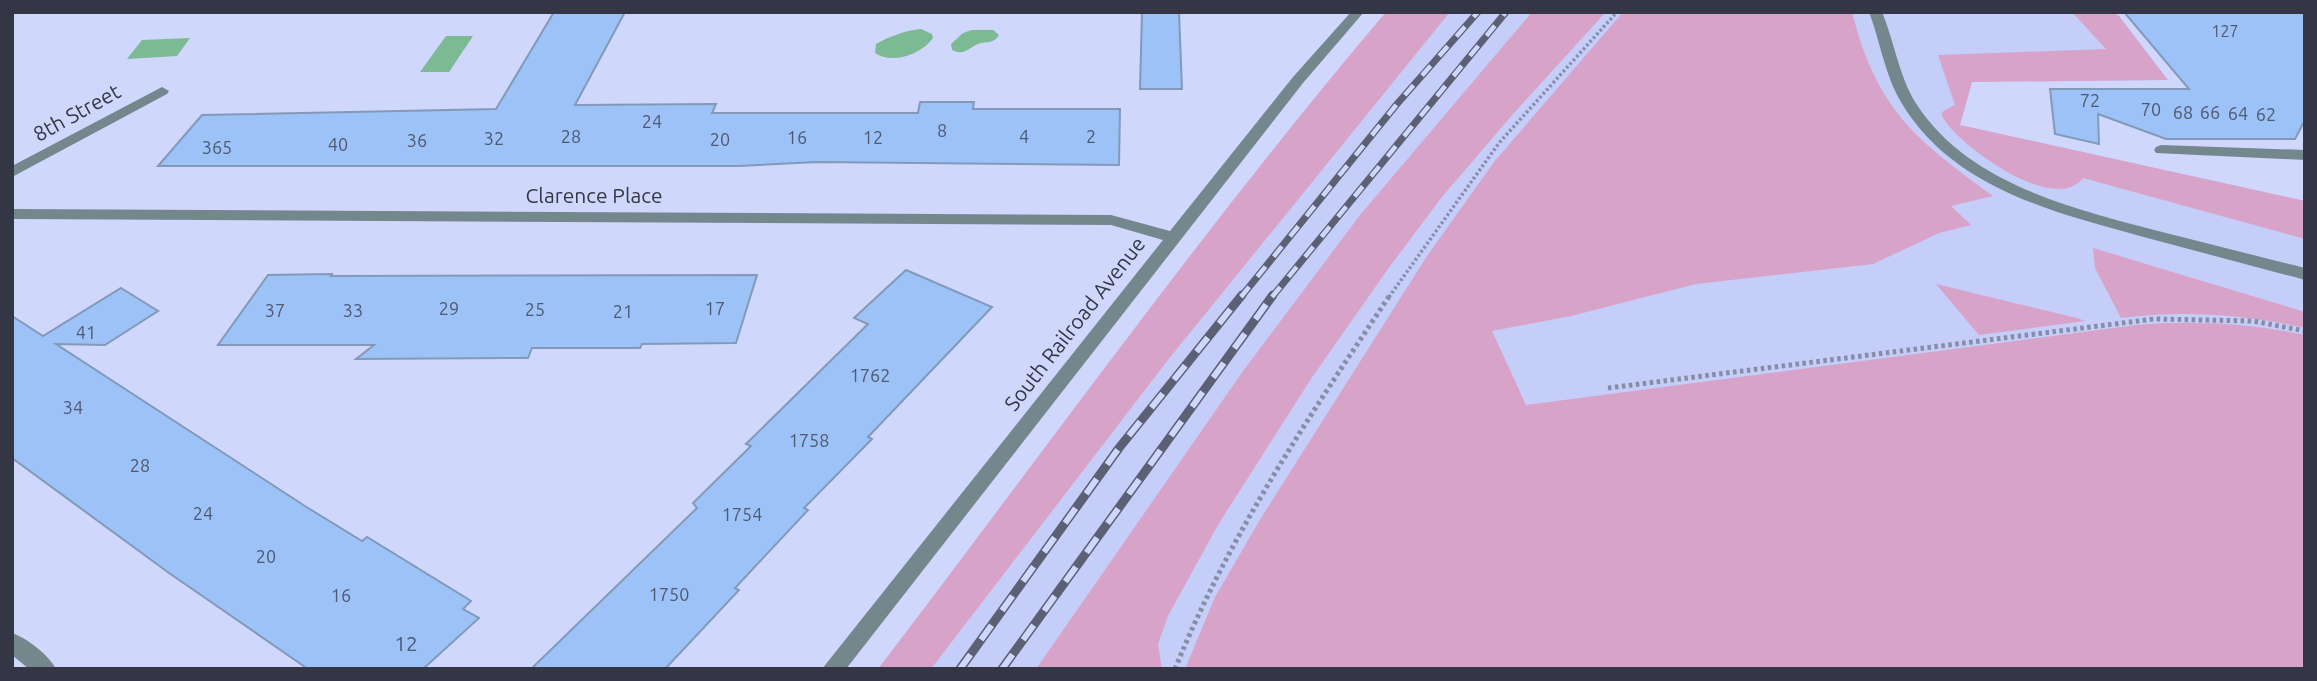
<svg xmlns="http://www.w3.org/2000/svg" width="2317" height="681" viewBox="0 0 2317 681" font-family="Ubuntu,sans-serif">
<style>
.built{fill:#c5cdf9}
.green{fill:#d8a3c9}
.water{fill:#7bba93}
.building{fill:#9cc2f7;stroke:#8399b8;stroke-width:2}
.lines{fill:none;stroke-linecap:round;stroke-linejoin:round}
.path-far1{stroke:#878ca7;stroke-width:3.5;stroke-dasharray:2.5 2.5;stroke-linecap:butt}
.path{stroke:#878ca7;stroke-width:5;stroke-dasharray:3.5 3.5;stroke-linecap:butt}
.minor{fill:#74878c;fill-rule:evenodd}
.rail-far1-casing{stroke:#5c6074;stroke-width:7}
.rail-casing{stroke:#5c6074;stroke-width:9}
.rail-far1{stroke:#cfd7fc;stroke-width:4.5;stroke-dasharray:13;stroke-linecap:butt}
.rail{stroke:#cfd7fc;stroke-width:6;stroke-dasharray:18;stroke-linecap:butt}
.labels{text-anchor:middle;stroke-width:5;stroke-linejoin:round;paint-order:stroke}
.far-number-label{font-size:16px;fill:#4e5972}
.number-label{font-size:18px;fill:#4e5972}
.street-label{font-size:21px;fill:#343645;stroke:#cfd7fc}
.near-number-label{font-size:21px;fill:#4e5972}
</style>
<rect width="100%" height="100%" fill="#cfd7fc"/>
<!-- built -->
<path class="built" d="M1450 12H1532L1360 215 1243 371 1036 669H931L1168 360Z
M1606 12H2113L2119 16 2168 80 1972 82 1960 125 2305 201V669H1139L1218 525 1311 379 1388 269 1442 197 1514 113Z"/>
<!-- green -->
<path class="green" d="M1386 12H1450L1168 360 931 669H878C1046 449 1207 223 1386 12Z
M1532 12H1606L1514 113 1442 197 1388 269 1311 379 1218 525 1168 616 1158 644 1162 669H1036L1243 371 1360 215Z
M1623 12H1852C1877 110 1915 139 1993 196L1951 206 1971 225 1939 233 1873 264 1696 284 1571 316 1492 331 1526 405 2136 325C2194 320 2248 323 2305 335V669H1185L1215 597 1261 518 1427 256 1494 162Z
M2072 12H2113L2119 16 2168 80 1972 82 1960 125 2305 201V239L2083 178C2055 216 1957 145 1942 116V112L1955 105 1938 55 2106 49Z
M2093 248 2305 312V328C2244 314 2183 310 2121 318L2095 268Z
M1936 284 2077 318 2085 321 1979 335Z"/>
<!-- water -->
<path class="water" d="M921 29 932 34 933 38C922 54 892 65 875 53L876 44C888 37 907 30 921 29Z
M972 30H993L999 35C994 44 987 41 978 44 968 48 965 56 952 50L951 44 963 33Z
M446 36H473L449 72H420Z
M190 38 177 56 127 59 142 40Z"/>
<!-- building -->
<path class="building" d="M554 12H625L575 105 716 104 712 113H918L920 102H974L973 109H1120L1119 165 817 162 739 166H158L202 115 496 109Z
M1142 12H1179L1182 89H1140Z
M2124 12H2305V120L2295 139H2166L2098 114 2099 144 2055 134 2050 89H2189Z
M906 270 992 307 868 437 872 439 804 508 808 510 735 588 739 590 665 669H531L697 508 693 503 751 446 746 444 868 324 854 318Z
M332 274 331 276 757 275 736 343 642 344 640 348H532L528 358 356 359 374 345H218L268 275Z
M121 288 158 311 105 345 56 344 308 508 362 541 367 537 471 601 463 609 479 618 423 669H308L169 573 12 458V316L43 336Z"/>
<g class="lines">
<!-- path-far1 -->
<path class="path-far1" d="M1389 297 1499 143 1617 12"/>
<!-- path -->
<path class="path" d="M1608 388 2154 319 2253 321 2305 331
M1175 669C1229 535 1310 415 1390 295"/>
<!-- minor -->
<path class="minor" d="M1351 12H1364L1303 83 846 669H822L1163 240 1111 225 12 219V209L1111 215 1170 231 1293 77Z
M1869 12H1882C1894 41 1899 75 1915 102 1969 187 2080 210 2170 234 2215 245 2260 257 2305 268V280C2250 265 2195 251 2140 236 2052 212 1951 187 1901 102 1885 75 1880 41 1869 12Z
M162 87 169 91 167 94 12 177V166Z
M2161 145 2305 150V160L2156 153 2154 150 2156 147Z
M12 633C27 638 49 655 56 669H29L12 655Z"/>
<!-- rail-far1 casing -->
<g class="rail-far1-casing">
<path id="rail-far1" d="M1241 297 1397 104 1478 12
M1272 297 1506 12"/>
</g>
<!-- rail casing -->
<g class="rail-casing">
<path id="rail" d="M960 669 1119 448 1242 295
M1002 669 1273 295"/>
</g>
<!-- rail-far1 -->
<use href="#rail-far1" class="rail-far1"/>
<!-- rail -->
<use href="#rail" class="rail"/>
</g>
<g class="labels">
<!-- far-number labels -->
<g class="far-number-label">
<text x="2225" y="37">127</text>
</g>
<!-- number labels -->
<g class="number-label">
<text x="2090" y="107">72</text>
<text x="2151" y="116">70</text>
<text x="2183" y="119">68</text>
<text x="2210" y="119">66</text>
<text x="2238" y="120">64</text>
<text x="2266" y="121">62</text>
<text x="652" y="128">24</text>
<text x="942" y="137">8</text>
<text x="571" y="143">28</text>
<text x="1024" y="143">4</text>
<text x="1091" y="143">2</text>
<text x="797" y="144">16</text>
<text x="873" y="144">12</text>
<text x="494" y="145">32</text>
<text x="720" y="146">20</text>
<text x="417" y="147">36</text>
<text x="338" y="151">40</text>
<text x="217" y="154">365</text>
<text x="449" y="315">29</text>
<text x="715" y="315">17</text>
<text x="535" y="316">25</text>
<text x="275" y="317">37</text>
<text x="353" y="317">33</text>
<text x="623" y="318">21</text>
<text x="86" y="339">41</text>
<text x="870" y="382">1762</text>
<text x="73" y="414">34</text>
<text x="809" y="447">1758</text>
<text x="140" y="472">28</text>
<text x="203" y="520">24</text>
<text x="742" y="521">1754</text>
<text x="266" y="563">20</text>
<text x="669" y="601">1750</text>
<text x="341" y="602">16</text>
</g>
<!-- street labels -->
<g class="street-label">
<text transform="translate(77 113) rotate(-29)" y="7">8th Street</text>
<text x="594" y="203">Clarence Place</text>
<text transform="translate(1075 324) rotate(-52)" y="7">South Railroad Avenue</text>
</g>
<!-- near-number labels -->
<g class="near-number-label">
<text x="406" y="651">12</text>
</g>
</g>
<!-- border -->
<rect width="2317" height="681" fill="none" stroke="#343645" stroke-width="28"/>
</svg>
